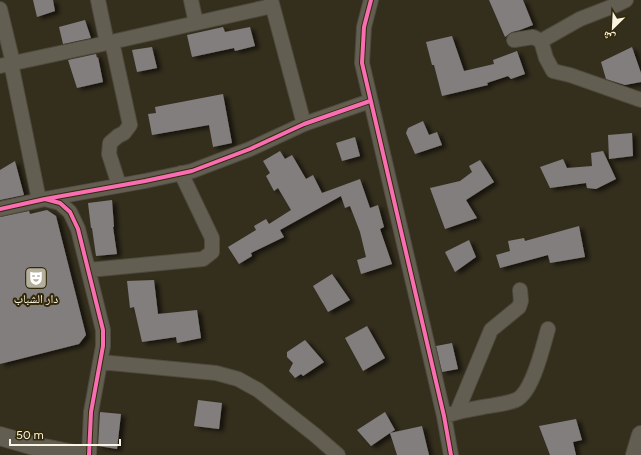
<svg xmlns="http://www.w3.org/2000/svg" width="641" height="455" viewBox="0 0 641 455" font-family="Figtree,'Noto Naskh Arabic',sans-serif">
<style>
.building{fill:#827e7d;filter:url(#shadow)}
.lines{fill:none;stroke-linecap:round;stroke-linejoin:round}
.minor-casing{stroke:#4f4a3d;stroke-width:16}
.tertiary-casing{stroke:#4f4a3d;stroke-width:20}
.minor{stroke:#625e52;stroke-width:14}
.tertiary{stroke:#625e52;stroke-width:18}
.cycleway-casing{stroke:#332909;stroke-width:6}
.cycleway{stroke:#f96db3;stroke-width:4}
.labels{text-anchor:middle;stroke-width:4;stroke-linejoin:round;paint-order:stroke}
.poi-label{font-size:12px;fill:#f9f3e1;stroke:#332909}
</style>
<defs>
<filter id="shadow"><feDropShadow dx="4.5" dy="2.5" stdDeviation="2" flood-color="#0009"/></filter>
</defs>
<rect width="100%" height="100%" fill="#342e1d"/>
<!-- building -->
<path class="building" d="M33 0H53L55 11 37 17Z
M489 0H523L533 25 520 30 512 32 505 37Z
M85 20 91 38 63 44 59 27Z
M223 27 225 32 250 27 255 46 235 51 234 48 192 57 187 35Z
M452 36 464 71 494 64 493 60 517 51 525 74 511 79 508 76 487 83 488 85 442 96 434 65H432L426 42Z
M152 47 157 68 137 72 132 50Z
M632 47 641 73V82L625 85 606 79 601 62Z
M96 54 97 58 98 57 103 82 77 88 68 60Z
M223 94 232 143 213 147 209 125 152 135 148 114 156 113 155 107Z
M423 121 429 135 437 132 442 145 415 154 406 133 408 128Z
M632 133 633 156 609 159 608 135Z
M355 137 360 156 342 161 336 143Z
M280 151 285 159 292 155 306 179 313 175 322 193 360 179 370 208 378 205 384 227 380 229 392 264 361 274 357 260 366 257 360 232 350 206 345 208 341 196 280 230 284 237 251 253 252 256 239 264 228 247 256 230 254 226 266 219 269 224 291 210 278 188 274 191 266 176 270 173 263 161Z
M603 151 616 179 596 189 587 188 586 183 550 188 540 167 563 159 567 168 592 166 591 153Z
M480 160 494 182 466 200 477 218 445 229 430 188 460 181 472 172 469 166Z
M15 161 24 195 0 200V170Z
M112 200 114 227H113L117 254 96 256 92 228H91L88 203Z
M47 210 56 216 86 335 79 344 0 364V217L29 211 30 214Z
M579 226 585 257 550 263 548 255 500 268 496 255 510 251 508 241 524 238 525 241Z
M469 240 476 257 455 272 445 252Z
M332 274 350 300 328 312 313 286Z
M154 280 158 314 197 310 201 338 177 343 176 337 142 342 134 307 130 308 127 281Z
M367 326 385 358 363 371 345 338Z
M305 340 324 362 303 376 301 374 295 378 289 371 293 363 287 357V352Z
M452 343 458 369 442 372 436 346Z
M198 400 222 403 219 429 194 426Z
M100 412 121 414 117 449 98 446Z
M385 412 395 430 390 433 422 426 429 455H397L390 433 371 446 357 430Z
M576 419 582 440 573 442 576 455H550L539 426Z"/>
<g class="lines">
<!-- minor casing -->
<g class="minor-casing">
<path id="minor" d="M98 0 107 43
M191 0 196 23
M271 0 304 124
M371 0 364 27 362 63 444 416 451 455
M0 9 13 63
M514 40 533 37 541 41 546 58 553 71 570 75 641 100
M541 41 580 19 616 5 626 0
M112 42 130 125 124 133 118 136 110 143 109 154 119 185
M11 63 39 200
M0 66 107 43 272 6
M45 199 145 181 192 171 250 149 304 124 370 101
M0 209 45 199 60 203 70 212 78 229 103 330V346L91 412 89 455
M89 270 203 259 212 252V238L181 173
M100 362 216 373 238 379 258 390 315 435 338 455
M457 412 491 330 519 307 521 301 520 290
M444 416C457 412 470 409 483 407 494 405 506 404 516 400 533 392 543 346 548 329"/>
</g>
<!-- tertiary casing -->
<g class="tertiary-casing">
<path id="tertiary" d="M0 436 34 446 79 455
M635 455 641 435"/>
</g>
<!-- minor -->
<use href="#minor" class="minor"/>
<!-- tertiary -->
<use href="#tertiary" class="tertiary"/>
<!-- cycleway casing -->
<g class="cycleway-casing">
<path id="cycleway" d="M371 0 364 27 362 63 444 416 451 455
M45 199 145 181 192 171 250 149 304 124 370 101
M0 209 45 199 60 203 70 212 78 229 103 330V346L91 412 89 455"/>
</g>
<!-- cycleway -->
<use href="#cycleway" class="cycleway"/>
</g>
<!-- icons -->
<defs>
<g id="theatre-square" transform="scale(1.15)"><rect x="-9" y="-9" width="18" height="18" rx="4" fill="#b4ae9c" stroke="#332909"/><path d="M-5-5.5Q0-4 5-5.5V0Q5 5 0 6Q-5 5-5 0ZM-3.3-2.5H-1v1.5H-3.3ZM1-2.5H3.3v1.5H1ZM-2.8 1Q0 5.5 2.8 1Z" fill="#fff"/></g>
</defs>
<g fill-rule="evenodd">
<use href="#theatre-square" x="36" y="278"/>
</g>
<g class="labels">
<!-- poi labels -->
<g class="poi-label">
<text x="36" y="303">دار الشباب</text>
</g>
</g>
<!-- north arrow -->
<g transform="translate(613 28) rotate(204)" stroke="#332909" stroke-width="3" paint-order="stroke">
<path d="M0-3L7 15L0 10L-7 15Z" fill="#f9f3e1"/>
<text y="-6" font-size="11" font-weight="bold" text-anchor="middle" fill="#f9f3e1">ش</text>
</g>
<!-- scale -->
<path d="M10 439v6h110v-6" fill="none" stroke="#f9f3e1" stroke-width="2"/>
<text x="16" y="439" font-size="12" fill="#f9f3e1" stroke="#332909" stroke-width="3" paint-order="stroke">50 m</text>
</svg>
